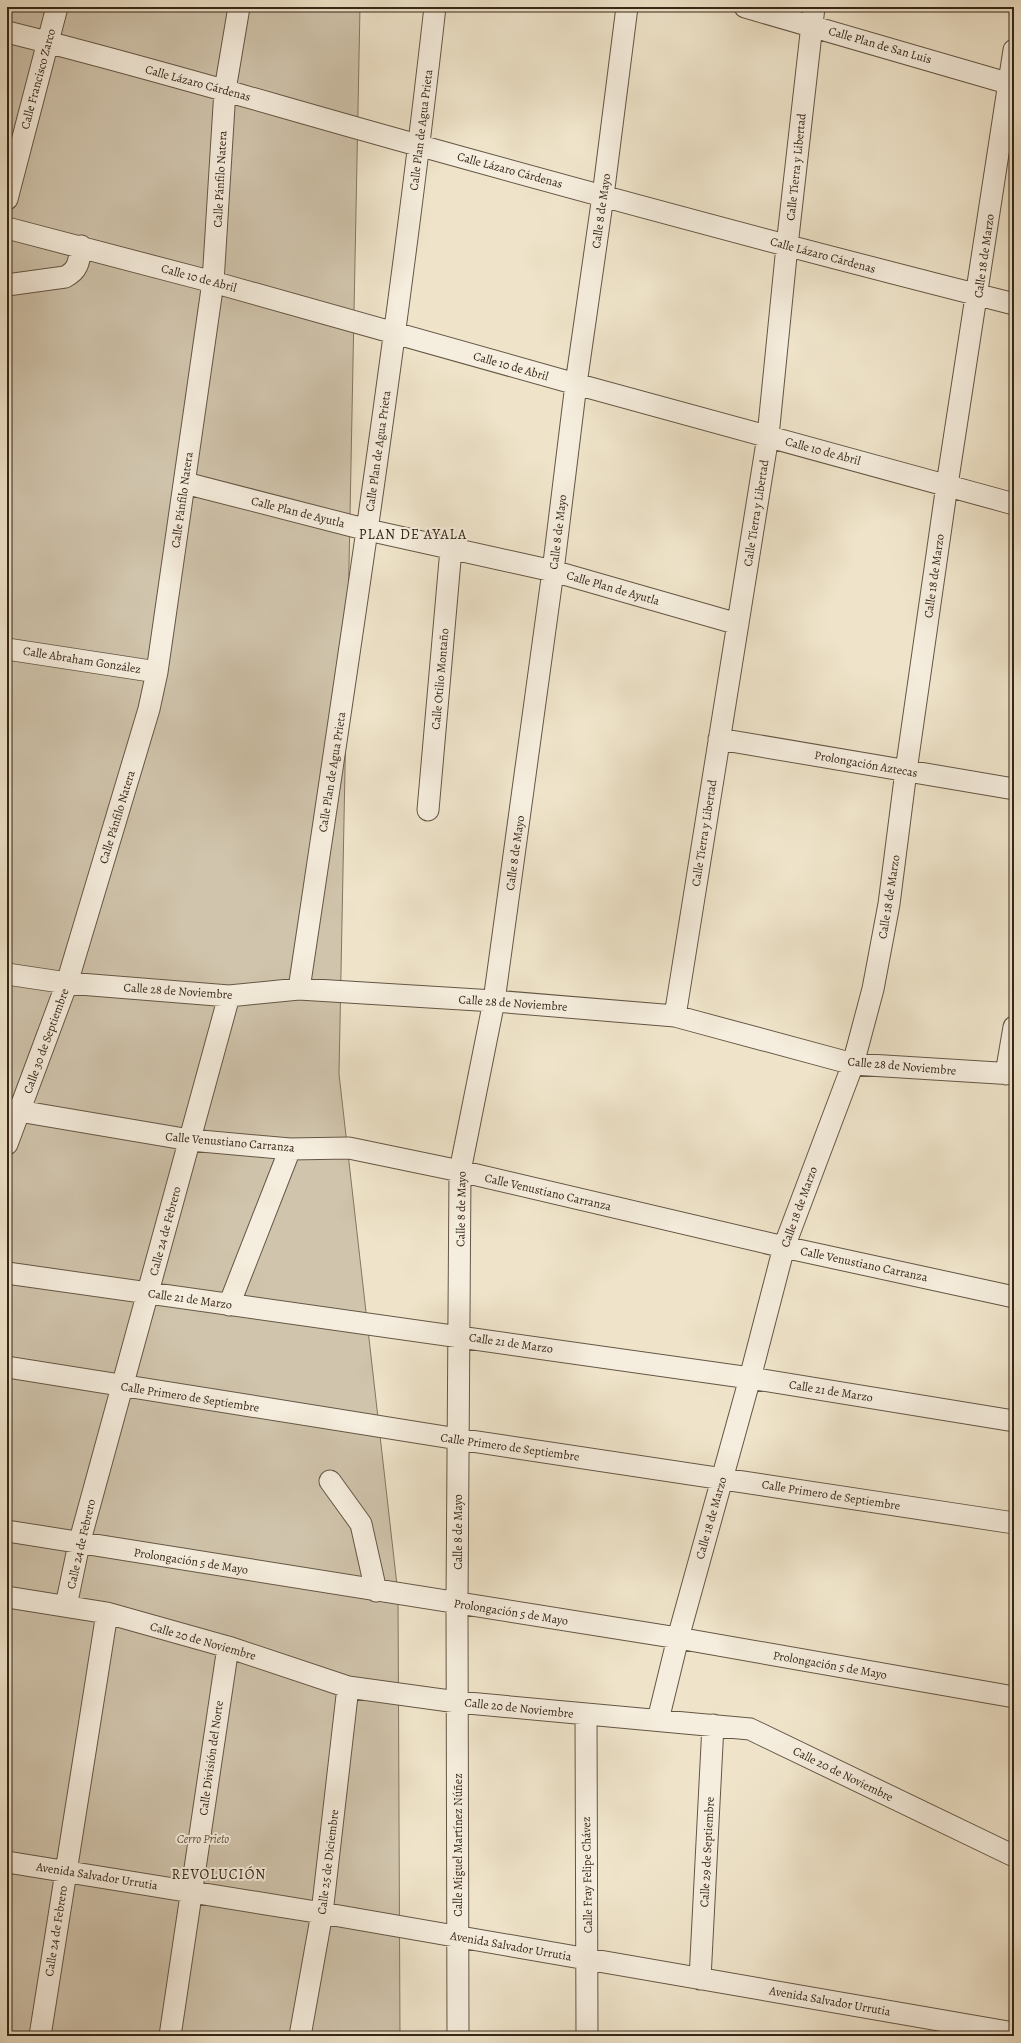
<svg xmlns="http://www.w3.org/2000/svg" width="1021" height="2043" viewBox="0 0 1021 2043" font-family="Alegreya,serif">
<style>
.green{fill:#d0c4ac;stroke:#847562}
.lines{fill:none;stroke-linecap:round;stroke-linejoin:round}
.minor-casing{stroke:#655644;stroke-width:23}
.minor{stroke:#f5eddd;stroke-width:21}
.labels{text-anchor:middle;stroke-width:4;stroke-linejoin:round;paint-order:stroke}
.street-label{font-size:12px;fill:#372617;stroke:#f5eddd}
.park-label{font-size:12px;font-style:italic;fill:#5d4e3c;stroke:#f5eddd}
.quarter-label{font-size:14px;letter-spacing:1px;fill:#372617;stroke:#f5eddd}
</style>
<rect width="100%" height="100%" fill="#efe4ca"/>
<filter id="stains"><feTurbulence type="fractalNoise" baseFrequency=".005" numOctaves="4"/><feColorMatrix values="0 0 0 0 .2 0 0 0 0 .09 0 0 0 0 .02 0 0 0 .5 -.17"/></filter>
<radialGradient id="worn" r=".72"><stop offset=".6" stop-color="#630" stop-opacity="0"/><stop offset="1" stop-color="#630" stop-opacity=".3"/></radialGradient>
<!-- green -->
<path class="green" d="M7 7H360L339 1074 398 1594 400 2036H7Z"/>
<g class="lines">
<!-- minor casing -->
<g class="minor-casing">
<path id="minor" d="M745 7 1014 85
M7 32C146 66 283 108 421 146 618 201 816 254 1014 304
M7 199 57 7
M7 228 213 282 576 384 1014 504
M7 285 65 277C79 270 79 261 81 246
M185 483 368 530 553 571 738 624
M7 649 157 672
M719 739 1014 789
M428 810 451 549
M7 974 67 983 229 996 299 989 494 1001 675 1016 853 1064 1014 1074
M299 989C348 662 398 336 435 7
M675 1016 768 436 787 246 814 7
M1006 1074 1014 1027
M7 1109 190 1140 290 1149 349 1148 460 1171 784 1247 1014 1297
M7 1144 67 983 149 709 157 672 213 282 225 90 239 7
M7 1273 750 1378 1014 1421
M229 1305 290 1149
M7 1367 458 1439 1014 1523
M330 1481 361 1524 376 1591
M7 1531 678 1638 1014 1697
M7 1597 107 1613 228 1647 348 1687 457 1702 750 1729 1014 1856
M66 1606 79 1544 229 996
M586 1714 587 2036
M658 1720 678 1638 750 1378 784 1247 853 1064 873 989 889 904 906 771 947 485 1014 50
M7 1862 322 1913 1014 2033
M700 1979 713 1725
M40 2036 107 1613
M170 2036 228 1647
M300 2036 322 1913 348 1687
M458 2036 457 1604 460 1171 494 1001 553 571 576 384 603 196 627 7"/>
</g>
<!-- minor -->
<use href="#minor" class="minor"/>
</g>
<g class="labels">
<!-- street labels -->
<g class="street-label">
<text transform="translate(880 45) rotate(16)" y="4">Calle Plan de San Luis</text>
<text transform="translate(38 79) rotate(-75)" y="4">Calle Francisco Zarco</text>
<text transform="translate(198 83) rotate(15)" y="4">Calle Lázaro Cárdenas</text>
<text transform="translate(421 130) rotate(-83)" y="4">Calle Plan de Agua Prieta</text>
<text transform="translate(796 167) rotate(-84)" y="4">Calle Tierra y Libertad</text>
<text transform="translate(510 170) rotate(15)" y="4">Calle Lázaro Cárdenas</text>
<text transform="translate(220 179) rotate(-87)" y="4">Calle Pánfilo Natera</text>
<text transform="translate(601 211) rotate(-82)" y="4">Calle 8 de Mayo</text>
<text transform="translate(823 255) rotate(15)" y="4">Calle Lázaro Cárdenas</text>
<text transform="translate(984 256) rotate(-82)" y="4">Calle 18 de Marzo</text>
<text transform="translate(199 278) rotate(15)" y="4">Calle 10 de Abril</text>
<text transform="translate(511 366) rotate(16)" y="4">Calle 10 de Abril</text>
<text transform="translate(378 451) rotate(-82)" y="4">Calle Plan de Agua Prieta</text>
<text transform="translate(823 451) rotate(15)" y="4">Calle 10 de Abril</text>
<text transform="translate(182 500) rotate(-82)" y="4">Calle Pánfilo Natera</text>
<text transform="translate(298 512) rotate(14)" y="4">Calle Plan de Ayutla</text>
<text transform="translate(756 513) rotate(-81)" y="4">Calle Tierra y Libertad</text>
<text transform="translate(558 532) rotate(-83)" y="4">Calle 8 de Mayo</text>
<text transform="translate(934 576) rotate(-82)" y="4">Calle 18 de Marzo</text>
<text transform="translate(613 588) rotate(16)" y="4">Calle Plan de Ayutla</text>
<text transform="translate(82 660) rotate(9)" y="4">Calle Abraham González</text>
<text transform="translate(440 679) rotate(-85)" y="4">Calle Otilio Montaño</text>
<text transform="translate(866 764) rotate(10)" y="4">Prolongación Aztecas</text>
<text transform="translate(332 772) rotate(-81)" y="4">Calle Plan de Agua Prieta</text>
<text transform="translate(117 817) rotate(-73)" y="4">Calle Pánfilo Natera</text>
<text transform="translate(704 833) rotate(-81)" y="4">Calle Tierra y Libertad</text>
<text transform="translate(515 853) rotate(-82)" y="4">Calle 8 de Mayo</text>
<text transform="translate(889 897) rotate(-81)" y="4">Calle 18 de Marzo</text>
<text transform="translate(178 991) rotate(4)" y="4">Calle 28 de Noviembre</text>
<text transform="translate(513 1003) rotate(4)" y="4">Calle 28 de Noviembre</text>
<text transform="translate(46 1041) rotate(-70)" y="4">Calle 30 de Septiembre</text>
<text transform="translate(902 1066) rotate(5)" y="4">Calle 28 de Noviembre</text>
<text transform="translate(230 1142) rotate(5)" y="4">Calle Venustiano Carranza</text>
<text transform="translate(548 1192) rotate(13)" y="4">Calle Venustiano Carranza</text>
<text transform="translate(799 1207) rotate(-70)" y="4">Calle 18 de Marzo</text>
<text transform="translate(461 1209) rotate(-89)" y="4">Calle 8 de Mayo</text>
<text transform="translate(165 1231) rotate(-75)" y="4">Calle 24 de Febrero</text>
<text transform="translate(864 1264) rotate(12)" y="4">Calle Venustiano Carranza</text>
<text transform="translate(190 1299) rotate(8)" y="4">Calle 21 de Marzo</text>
<text transform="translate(511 1343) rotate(8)" y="4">Calle 21 de Marzo</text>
<text transform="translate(831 1391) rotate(9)" y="4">Calle 21 de Marzo</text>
<text transform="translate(190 1397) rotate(9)" y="4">Calle Primero de Septiembre</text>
<text transform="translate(510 1447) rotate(8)" y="4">Calle Primero de Septiembre</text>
<text transform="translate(831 1495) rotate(9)" y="4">Calle Primero de Septiembre</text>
<text transform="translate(711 1518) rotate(-74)" y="4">Calle 18 de Marzo</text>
<text transform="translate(458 1532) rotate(-90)" y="4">Calle 8 de Mayo</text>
<text transform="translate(81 1544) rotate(-77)" y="4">Calle 24 de Febrero</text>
<text transform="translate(191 1561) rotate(9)" y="4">Prolongación 5 de Mayo</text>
<text transform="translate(511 1612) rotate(9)" y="4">Prolongación 5 de Mayo</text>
<text transform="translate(203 1641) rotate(16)" y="4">Calle 20 de Noviembre</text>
<text transform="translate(830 1665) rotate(10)" y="4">Prolongación 5 de Mayo</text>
<text transform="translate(519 1708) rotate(6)" y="4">Calle 20 de Noviembre</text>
<text transform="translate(211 1758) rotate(-82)" y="4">Calle División del Norte</text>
<text transform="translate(843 1774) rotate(26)" y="4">Calle 20 de Noviembre</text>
<text transform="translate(458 1845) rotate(-90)" y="4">Calle Miguel Martínez Núñez</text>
<text transform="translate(707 1852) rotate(-87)" y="4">Calle 29 de Septiembre</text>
<text transform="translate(328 1862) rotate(-83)" y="4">Calle 25 de Diciembre</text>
<text transform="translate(587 1875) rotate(-91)" y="4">Calle Fray Felipe Chávez</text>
<text transform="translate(97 1876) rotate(9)" y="4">Avenida Salvador Urrutia</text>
<text transform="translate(56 1931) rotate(-81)" y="4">Calle 24 de Febrero</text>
<text transform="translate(511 1946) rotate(10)" y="4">Avenida Salvador Urrutia</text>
<text transform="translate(830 2001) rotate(10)" y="4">Avenida Salvador Urrutia</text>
</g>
<!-- park labels -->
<g class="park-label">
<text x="203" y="1843">Cerro Prieto</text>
</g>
<!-- quarter labels -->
<g class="quarter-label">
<text x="413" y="539">PLAN DE AYALA</text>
<text x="219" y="1879">REVOLUCIÓN</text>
</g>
</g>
<!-- margin -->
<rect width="1021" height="2043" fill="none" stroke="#efe4ca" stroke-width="24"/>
<rect x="8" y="8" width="1005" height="2027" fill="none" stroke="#372617" stroke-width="2"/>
<rect x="12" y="12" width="997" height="2019" fill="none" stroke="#372617"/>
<rect width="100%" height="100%" filter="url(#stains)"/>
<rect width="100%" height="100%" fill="url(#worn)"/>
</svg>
